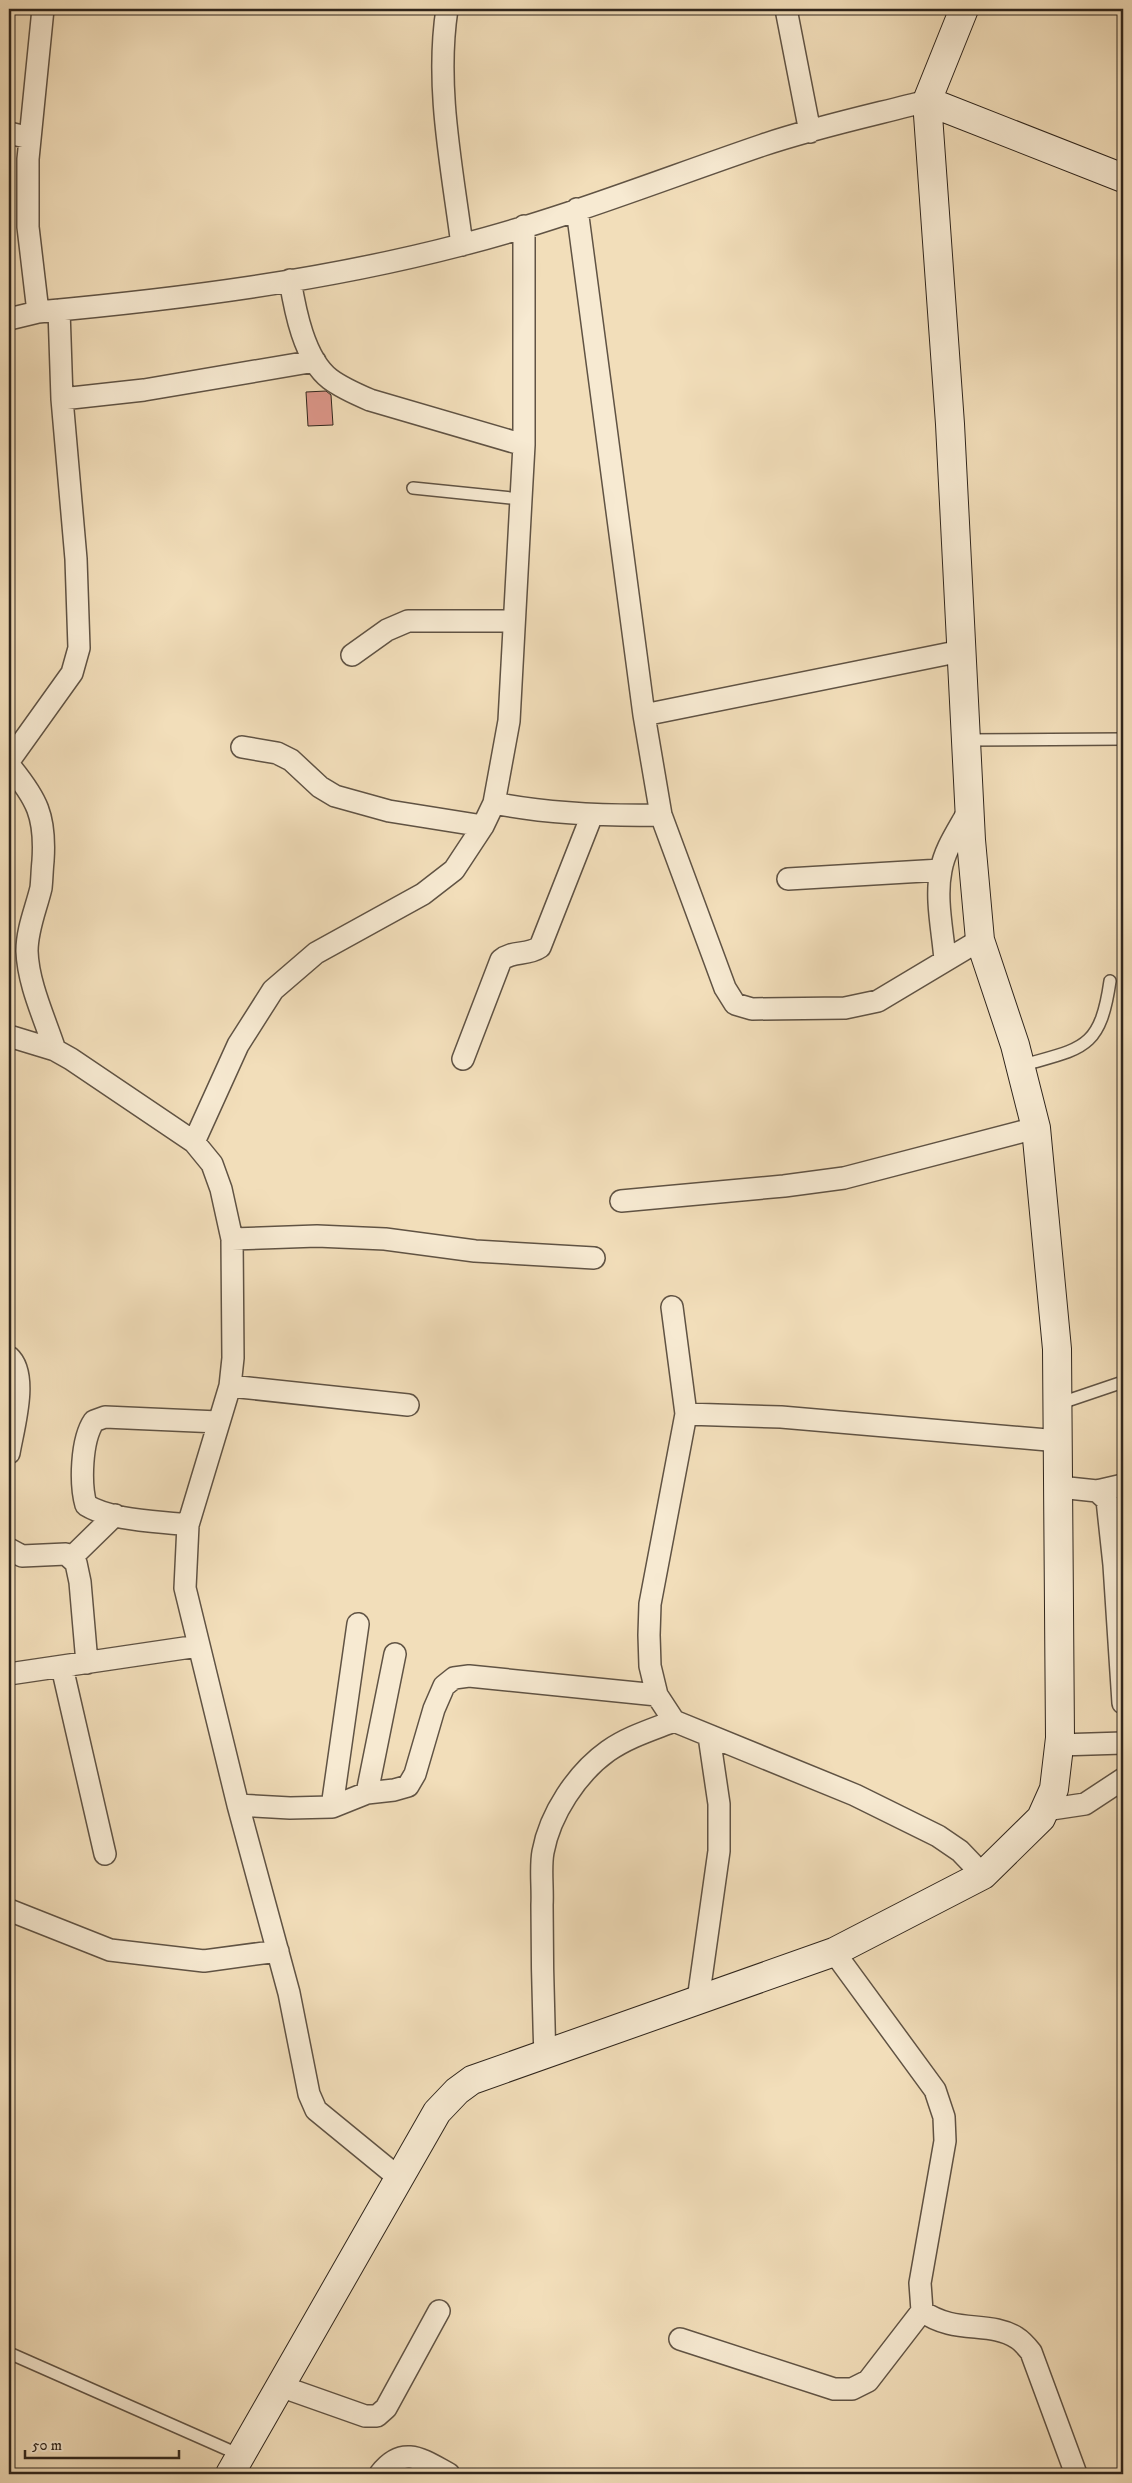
<svg xmlns="http://www.w3.org/2000/svg" width="1132" height="2483" viewBox="0 0 1132 2483" font-family="'IM FELL DW Pica',serif">
<style>
.building{fill:#dc9689;stroke:#2f251c}
.lines{fill:none;stroke-linecap:round;stroke-linejoin:round}
.lane-casing{stroke:#605344;stroke-width:14}
.street-casing{stroke:#605344;stroke-width:24}
.secondary-casing{stroke:#2f251c;stroke-width:30}
.lane{stroke:#f7ead2;stroke-width:11}
.street{stroke:#f7ead2;stroke-width:21}
.secondary{stroke:#f7ead2;stroke-width:28}
</style>
<rect width="100%" height="100%" fill="#f2deba"/>
<filter id="stains"><feTurbulence type="fractalNoise" baseFrequency=".004" numOctaves="4"/><feColorMatrix values="0 0 0 0 .2 0 0 0 0 .09 0 0 0 0 .02 0 0 0 .5 -.17"/></filter>
<radialGradient id="worn" r=".72"><stop offset=".6" stop-color="#630" stop-opacity="0"/><stop offset="1" stop-color="#630" stop-opacity=".3"/></radialGradient>
<!-- building -->
<path class="building" d="M326 391 331 395 333 425 308 426 306 392Z"/>
<g class="lines">
<!-- lane casing -->
<g class="lane-casing">
<path id="lane" d="M413 488 521 499
M966 740 1123 739
M1020 1066C1082 1048 1100 1051 1110 981
M1058 1404 1123 1382
M9 2353 240 2455"/>
</g>
<!-- street casing -->
<g class="street-casing">
<path id="street" d="M447 9C435 87 452 167 462 245
M786 9 810 132
M9 133 30 138
M577 209 644 715 661 815 725 988 735 1004 752 1009 845 1008 878 1001 980 940
M290 280C295 310 304 359 330 379 342 388 356 394 370 400L524 445
M38 312 28 227V159L43 9
M9 319 38 312C180 299 323 281 461 245 563 219 663 179 763 145 816 127 873 115 927 101
M62 399 144 390 315 361
M352 655 387 630 408 621H514
M644 715 961 651
M242 747 277 753 291 760 320 787 335 796 389 811 483 826
M9 761 72 673 79 648 76 559 62 399 59 310
M9 765C37 799 46 816 43 861 42 870 42 879 41 888 36 909 27 929 27 951 28 984 45 1019 55 1050
M494 803C549 814 604 816 661 815
M788 879 941 870
M945 960C943 932 935 899 941 870 945 848 959 829 969 810
M9 1036 55 1050 71 1059 194 1142 212 1164 221 1189 232 1239 233 1358 230 1386 188 1525 185 1588 238 1805 289 1993 309 2094 316 2110 399 2178
M463 1059 501 960C513 950 527 956 540 947L592 815
M194 1142 238 1045 273 990 316 953 423 894 454 870 483 826 494 803 509 721 521 499 524 445V226
M621 1201 784 1186 844 1178 1036 1128
M232 1239 317 1236 385 1239 475 1251 594 1258
M672 1307 686 1414 650 1604 649 1635 650 1666 657 1695 674 1721 855 1795 938 1836 960 1851 983 1875
M9 1357C29 1375 13 1429 9 1453
M230 1386 408 1405
M686 1414 781 1417 1059 1441
M1059 1487 1097 1491 1107 1500 1114 1565 1123 1703
M1097 1491 1123 1485
M188 1525C158 1521 112 1521 86 1505 80 1484 81 1440 94 1421L105 1417 218 1422
M9 1549 22 1556 66 1554 76 1563 80 1582 87 1663
M71 1558 115 1515
M62 1667 105 1854
M9 1674 198 1646
M1059 1745 1123 1743
M367 1793 395 1654
M238 1805 290 1808 332 1807 367 1793 394 1790 408 1786 415 1774 434 1709 444 1686 454 1678 469 1676 657 1695
M332 1807 358 1624
M1045 1810 1085 1804 1123 1779
M9 1910 110 1950 204 1961 278 1951
M834 1952 935 2090 944 2117 945 2141 920 2283 922 2311C955 2335 990 2320 1017 2338 1022 2341 1027 2347 1031 2352L1076 2474
M698 2000 719 1851V1804L709 1736
M545 2054C543 2004 542 1955 542 1905 543 1888 540 1868 543 1852 550 1814 577 1773 608 1751 628 1737 651 1730 674 1721
M680 2339 834 2389H852L868 2381 922 2311
M280 2386 365 2416H377L386 2408 439 2311
M380 2474C403 2444 423 2460 449 2474"/>
</g>
<!-- secondary casing -->
<g class="secondary-casing">
<path id="secondary" d="M927 101 1123 178
M230 2474 437 2112 457 2091 472 2080 834 1952 983 1875 1041 1818 1054 1789 1060 1738 1057 1349 1036 1128 1015 1045 980 940 971 840 950 424 927 101 964 9"/>
</g>
<!-- lane -->
<use href="#lane" class="lane"/>
<!-- street -->
<use href="#street" class="street"/>
<!-- secondary -->
<use href="#secondary" class="secondary"/>
</g>
<!-- margin -->
<rect width="1132" height="2483" fill="none" stroke="#f2deba" stroke-width="30"/>
<rect x="10" y="10" width="1112" height="2463" fill="none" stroke="#2f251c" stroke-width="2.5"/>
<rect x="15" y="15" width="1102" height="2453" fill="none" stroke="#2f251c"/>
<!-- scale -->
<path d="M25 2450v8h154v-8" fill="none" stroke="#2f251c" stroke-width="2.5"/>
<text x="32" y="2450" font-size="15" fill="#2f251c" stroke="#f7ead2" stroke-width="4" paint-order="stroke">50 m</text>
<rect width="100%" height="100%" filter="url(#stains)"/>
<rect width="100%" height="100%" fill="url(#worn)"/>
</svg>
